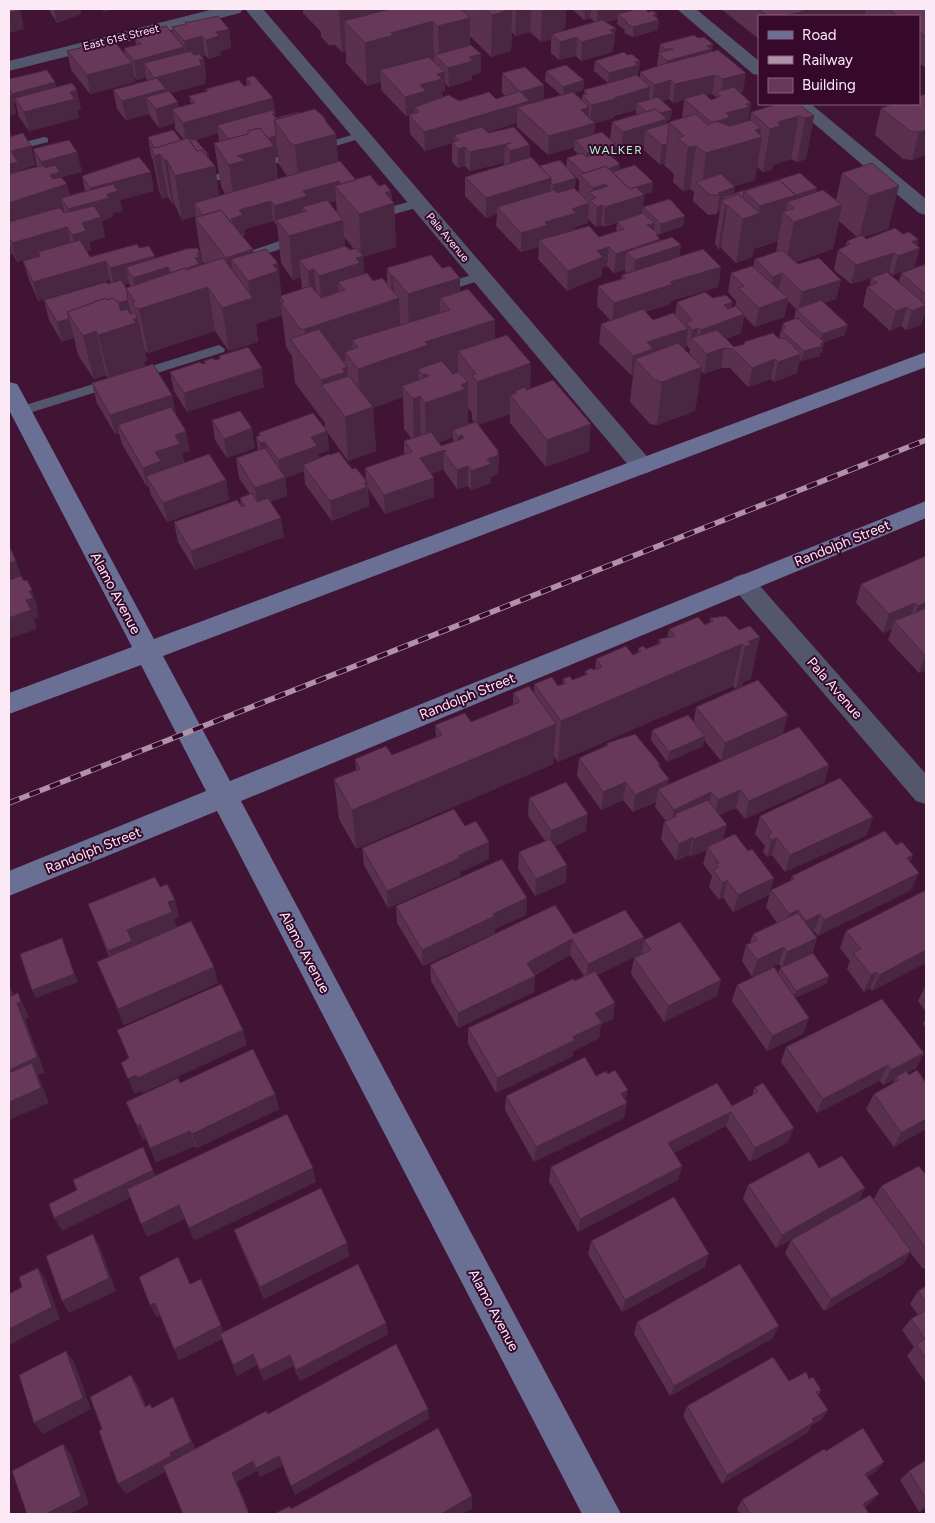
<svg xmlns="http://www.w3.org/2000/svg" width="935" height="1523" viewBox="0 0 935 1523" font-family="Figtree,sans-serif">
<style>
.lines{fill:none;stroke-linecap:round;stroke-linejoin:round}
.lane{fill:#53566d;fill-rule:evenodd}
.street{fill:#53566d;fill-rule:evenodd}
.secondary{fill:#6a6f94;fill-rule:evenodd}
.rail-casing{stroke:#af92a7;stroke-width:5.5}
.rail{stroke:#36092c;stroke-width:4;stroke-dasharray:11;stroke-linecap:butt}
.wall{fill:#59304e;fill-rule:evenodd}
.shaded-wall{fill:#492740}
.building{fill:#68385b;stroke:#492740}
.labels{text-anchor:middle;stroke-width:4;stroke-linejoin:round;paint-order:stroke}
.far-street-label{font-size:11px;fill:#fbe9f5;stroke:#36092c}
.far-neighbourhood-label{font-size:12px;letter-spacing:1px;fill:#a9f8ca;stroke:#36092c}
.street-label{font-size:14px;fill:#fbe9f5;stroke:#36092c}
</style>
<rect width="100%" height="100%" fill="#411436"/>
<g class="lines">
<!-- lane -->
<path class="lane" d="M362 132 368 135 366 137 212 182H204L202 180 204 178Z
M44 137 48 138V142L9 152V146Z
M419 199 425 203 423 206 373 220 367 216 369 213Z
M300 234 306 238 304 241 257 257 251 253 253 250Z
M481 272 485 273 487 276 485 279 440 293 434 289 436 286Z
M219 345 225 349 224 352 26 414 21 415 14 411 16 408Z"/>
<!-- street -->
<path class="street" d="M214 9H243L240 13 9 71V61Z
M245 9H263L650 460 654 466 650 472 642 474 634 472Z
M677 9H696L759 61V75L753 74Z
M791 104H811L926 199V215L919 213Z
M743 574 752 577 926 774V804L916 801 734 589 730 583 734 577Z"/>
<!-- secondary -->
<path class="secondary" d="M926 352V367L163 656 230 781 926 501V518L241 801 621 1514H582L217 811 9 896V871L206 791 141 665 9 714V693L132 647 9 410V382L17 384 20 389 154 639Z"/>
<!-- rail casing -->
<g class="rail-casing">
<path id="rail" d="M9 803 926 440"/>
</g>
<!-- rail -->
<use href="#rail" class="rail"/>
</g>
<!-- wall -->
<path class="wall" d="M44 9H80L81 14 57 23 49 10H45Z
M303 9H566L565 28 563 29V31L595 22 590 18 584 20 573 10V9H634V10L648 12 657 14 656 18 658 30 633 37 624 33 625 30 617 24 618 19 605 22 614 47H613V52L581 61 576 56 559 60 551 53V39L541 42 530 32 515 36 512 32 511 51 491 57 470 36V45L481 54V73L472 75V80L449 87 445 83V91L442 92 443 97 459 101 496 99 505 96 502 93V73L544 85 543 100 561 95 545 81 546 71 584 80 583 90 574 93 582 100V95H584V90L640 78V72L657 66 660 44 698 38 713 44 712 51 743 92 740 93 751 103 748 121 750 120 751 112 814 116 806 159 797 162 791 159 773 165 772 170 763 172 757 167 755 180 734 186V193L800 173 816 192 836 200 842 173 899 186 888 229 864 237 866 239 903 234 918 239 917 245 920 248 914 267 893 275 889 272 888 273 899 282 901 273 926 264V314L924 315 921 325 906 330 901 326 890 331 863 306 867 287 870 286 871 278 875 277 851 284 834 270 838 250 845 247 847 241 857 237 839 221 833 249 796 262 798 264 841 280 836 299 824 303 845 335 824 342 822 352 820 353V356L801 361 800 359 797 373 774 382 771 379 748 387 730 368H721L704 374 701 371 695 411 657 425 650 424 630 402 633 375H631L599 343 601 324 610 320 597 306 598 286 621 279 622 275 626 273 625 271V270L614 273 607 266 602 268V276L567 291 538 259 539 247 521 252 496 226 497 214 486 218 465 196V177L504 165V163L470 171 465 166 458 168 452 162V143L425 151 410 134 409 115 415 113 406 116 381 90V82L367 86 346 63V52H342L335 45H329L321 37V32L303 13ZM712 94 716 96V98L711 100 706 95ZM669 99 673 103 684 100 682 118 669 122V123L667 124V121L671 119 663 101ZM636 110V113L637 114 612 122 610 139 594 135 595 123 614 118V116ZM517 123V127L548 155 574 147V150L578 154 567 158 566 167 539 166 530 157V145L487 132ZM644 145V150L660 165 665 163 664 165 674 174 673 182 683 191 690 189 694 192 693 201 708 215 717 214V212L720 211 715 243 718 249 721 248 736 263 752 257 754 249 778 241 776 252 755 259 753 267 731 273 728 292 736 301 735 307 732 308 713 298 677 302 675 315 653 320 645 312 670 304 671 301 718 287 721 267 679 256 681 245 660 241V239L659 238V234H660L683 226 643 207 642 214 644 194 652 192 653 182 620 170 611 155 615 154V146L621 152ZM567 168 579 180V192L575 189V188ZM588 219 596 227 601 225 604 227 617 223 616 232 599 237 575 230V227L588 223ZM788 301 796 309 794 319 783 323 779 338 744 342V344L734 347 726 339 741 333 744 316 755 327 784 317ZM686 345 690 349 689 354 684 349 686 348Z
M721 9H926V68L919 63V16H759V39Z
M185 22 229 29 231 48 221 51V55L209 59 205 55 201 56 204 59 206 78 204 79 205 84 171 93 179 107 191 104 189 96 206 92V89L247 85 246 78 275 112 276 118 299 113 326 122 336 134 338 162 356 180 379 186 391 191 392 200 394 203 396 247 363 257 364 274 373 281 387 284V268L460 292 495 320 494 339 530 388 589 451 546 467 510 423V414L478 425 499 452 498 474 491 477V483L471 490 468 486 457 489 444 471V469L431 474 434 497 385 514 368 488 369 506 332 521 305 484 304 471 285 478 287 496 270 502 284 537 195 570 178 542 174 522 241 505 240 498 250 494 239 478 236 458 258 450 256 437 259 436 258 433 327 431 329 450 318 454 319 458 330 455 352 469 366 482 365 468 404 454V441L411 438 404 429 403 397 373 408 376 451 348 461 325 429V423L295 383 292 356 286 347 282 315 256 324 258 342 229 351 215 331 148 353 145 351 147 361 144 362 145 366 172 395 176 415 190 451 182 453 184 462 226 480 229 500 167 522 151 495 149 487H147L122 444 119 433 115 434 97 403 92 383 108 378 106 375 94 379 78 355 74 338 62 342 49 320 44 300 111 282 110 280 38 301 29 280 23 261 39 256 17 262 13 254 9 255V126L11 136 31 146 35 165 20 170V171L37 167 33 149 82 172 61 177 70 195 85 191 82 176 154 191 120 200 122 211 113 213V217L102 221 105 237 89 242 91 250 87 251 90 257 139 248 155 256V259L200 252 202 265 204 264 202 261 195 218 196 217V216L182 220 174 203 172 204 168 197 162 199 159 190 153 160 151 156 148 137 181 140H184L175 129V123L159 128 150 116 149 114 126 120 117 109 113 90 147 81 146 77 137 80 134 76 135 82 90 94 71 70 67 51 125 55 124 48 136 45 134 34H173L172 27 185 24ZM218 133 219 142 214 143 221 186 225 194 219 196 215 166 209 158 208 154 196 140ZM278 155V163L287 176 278 179 275 156ZM336 201 337 213 329 203ZM63 207 64 213 55 209ZM273 221 277 225 281 263 293 280 301 278 302 289 281 296 278 263 253 252V249L242 236 245 235V229ZM344 237 354 249 350 250 345 246ZM129 283 130 287 126 288 124 285ZM468 408 472 413V419L474 422 468 424ZM453 437V442L441 446 439 442Z
M627 55 640 61 639 71H638L637 75 608 83 594 71 595 61Z
M9 79 55 82 56 87 81 109 77 110 79 118 29 131 19 117 16 103H14L16 114 9 116Z
M926 94V155L912 160 903 159 875 135 881 108Z
M219 356 264 387 187 412 174 391 170 372 204 364V361L215 360 219 359Z
M212 420 255 448 227 458 215 440Z
M926 556V670L919 673 888 640 892 629 883 633 856 603 861 584Z
M710 618 739 630 750 626 751 679 743 682 742 687 783 733 721 761 704 740 703 746 667 762 651 740 652 730 694 721 696 707 736 689 733 686 558 762 554 756 553 764 356 849 339 819 334 779 356 770 355 759 392 755 436 737 435 725 471 722 513 705V693H534V684L558 686 563 684V679L572 680 585 675V671L595 670 596 659 633 655 638 652V648L646 649 658 644 659 639 667 638 669 629 705 625 710 623Z
M607 743 660 764V766L668 785 829 765 824 783 745 819 736 808 719 815 723 839 748 851 774 878 769 895 733 912 723 897 719 900 709 887 712 876 703 864 707 850 690 857 689 855 676 861 661 839 664 822 666 821 655 807 656 802 633 812 623 800 601 810 577 776 579 758 606 746Z
M529 798 586 831 555 846 566 882 535 896 518 869 519 852 545 841 528 816Z
M760 816 867 835 785 872 772 855 767 857 763 852 765 846 755 834Z
M465 826 489 859 460 872V876L388 908 364 865 362 848Z
M896 845 913 855 910 862 911 890 818 936 814 931 812 932 817 938 812 954 829 976 826 984 795 998 809 1018 803 1034 767 1051 732 1001 737 985 778 973 780 968 781 967 779 964 752 977 742 961 746 945 750 943 753 934 777 923 766 907 771 890 790 881 792 876Z
M160 887 179 917 174 919 177 928 218 983 124 1025 104 978 97 962 109 957 88 904Z
M926 890 872 991 870 988 864 992 847 969 850 961 840 948 846 931Z
M527 898 526 915 495 929V933L423 966 397 923 396 906Z
M574 934 644 937 641 954 597 975 613 1019 601 1024 599 1038 573 1051V1056L496 1093 468 1044V1028L584 976 570 955 535 975 534 992 458 1028 431 981 430 965Z
M644 940 721 980 717 996 664 1022 631 974 634 958 641 955Z
M926 984V1012L918 1001Z
M926 1017V1029L923 1024Z
M786 1047 924 1053 916 1068 907 1073 926 1129 894 1147 866 1109 874 1094 892 1084 895 1079 883 1085 880 1081 817 1113 781 1062Z
M596 1076 626 1102 624 1118 534 1162 505 1110 506 1096Z
M180 1083 275 1094 279 1109 197 1148 195 1146 156 1162 146 1139 143 1140 126 1102Z
M763 1083 788 1142 750 1162 726 1126 674 1153 682 1166 678 1180 578 1232 549 1181 551 1167 732 1106 752 1095 755 1087Z
M819 1168 865 1188 858 1202 776 1248 743 1199 748 1185Z
M926 1175V1267L923 1269 910 1252 903 1264 824 1311 785 1253 791 1240 874 1199 881 1186Z
M234 1230 347 1243 349 1256 264 1299 239 1243Z
M591 1241 705 1267 622 1312 588 1254Z
M201 1279 224 1333 388 1334 300 1381 293 1366 264 1381 257 1365 237 1376 222 1339 179 1360 160 1315 156 1317 190 1284Z
M926 1286V1382H925L907 1356 914 1347 902 1330 911 1319 918 1315 910 1304 918 1291Z
M637 1322 773 1338 670 1396 634 1334Z
M809 1379 821 1390 818 1395 828 1410 821 1420 812 1425 807 1433 722 1484 683 1416 687 1406 789 1381Z
M826 1451 884 1462 876 1471 867 1477 879 1494 870 1503 865 1507 869 1514H740L737 1509 742 1500Z
M926 1460V1508L919 1512 900 1480 909 1471Z"/>
<!-- shaded-wall -->
<path class="shaded-wall" d="M13 9H20L24 29 9 33V13Z
M54 9H80L81 14 57 23Z
M102 9H115L103 12Z
M345 9H387L388 28 391 33 433 21 434 64 380 70 381 82 367 86 365 43 344 21 346 52H342L339 10Z
M459 9H463V20L470 18V57L481 54V73L472 75V80L449 87 448 68 439 58 438 26Z
M512 9 511 51 491 57 492 15Z
M516 9H531L530 32 515 36Z
M542 9H566L565 28 563 29V36L552 34 551 39 541 42Z
M585 9H591L590 18 584 20Z
M598 9H634L633 14H618V19L597 24Z
M811 9H866L864 16H785Z
M657 14 656 21 659 20 658 30 633 37V27L653 15Z
M616 28 614 47H613V52L581 61 582 42 610 30Z
M229 29 231 48 221 51V55L209 59 206 40 216 32Z
M202 36 205 55 187 60 184 41Z
M577 37 576 56 559 60 560 42Z
M713 44 710 63 665 80 667 61 707 46Z
M184 47 187 66 144 63 146 77 137 80 134 61Z
M204 59 206 78 204 79 205 84 167 94 178 102 181 121 172 109 175 123 159 128 156 109 146 97 149 114 126 120 122 101 157 92 154 78 199 60Z
M640 61 639 71H638L637 75 608 83 609 73Z
M132 63 135 82 90 94 87 75Z
M445 72V91L442 92 443 98 426 102V110L415 107V113L406 116 405 97 420 85 437 74Z
M746 73 743 92 721 98V96L723 79Z
M715 75 712 94 686 100 684 99V100L673 103 675 84Z
M584 80 583 90 563 96V87Z
M671 80 669 99 652 104 654 85Z
M55 82 57 92 15 98 16 103H14L12 94Z
M544 85 543 104 520 111 517 107V123L459 141 454 135V142L425 151 424 132 520 92Z
M650 87 648 106 637 103 636 110 614 116V118L595 123 593 142 575 140 574 147 548 155 549 136 581 110 589 107 588 125 590 124 592 105Z
M77 90 81 109 77 110 79 118 29 131 24 112 70 92Z
M9 95H12L16 114 9 116Z
M273 98 277 124 274 120 217 125 218 133 186 143 183 123Z
M751 103 748 122 728 131 712 123 726 113Z
M672 110 671 119 667 121 665 138 645 130 644 145 621 152 623 132 651 116Z
M799 116 791 159 773 165 772 170 763 172 770 129 778 122Z
M814 116 806 159 797 162 805 118Z
M324 119H326L327 136 336 134 339 177 299 189 295 145Z
M9 126 11 137 9 142Z
M761 128 760 137H762L755 180 709 194 702 187 706 153 755 130Z
M926 130V155L912 160 919 132Z
M276 136 278 155 275 156 279 189 235 208 229 165 238 156 268 139Z
M511 143 530 145V164L509 170 510 151 505 145 504 163 470 171V152Z
M615 144V154L586 163 587 153Z
M667 144 665 163 660 165 662 145Z
M31 146 35 165 20 170 23 181 9 185V164L11 151Z
M696 146 690 189 683 191 688 147Z
M465 147V166L458 168V149Z
M77 152 82 172 61 177 67 184 72 204 61 198 63 207 9 224V203L46 182 41 162Z
M160 154 168 197 162 199 154 156Z
M208 154 210 167 215 166 221 210 194 203 196 216 182 220 175 176 169 165Z
M164 160H167L174 203 172 204Z
M620 164 619 174 586 176Z
M151 172 154 191 120 200 122 211 113 213V217L102 221 105 237 89 242 91 250 77 254 72 235V229L68 209 93 202 90 188Z
M551 178 550 197 497 207V214L486 218V198Z
M576 178 575 188 553 195V185Z
M339 181V191L335 186 336 201 305 210 302 207 303 217 276 220V225L274 206 303 191Z
M653 182 652 192 626 200 627 190Z
M605 184 604 203 593 195V188Z
M899 186 888 229 859 239 869 196Z
M735 187 733 205 723 197V202L722 200 720 211 717 212 720 195 718 193Z
M817 188 813 207 794 208 787 202 785 213 783 212 778 241 754 249 752 257 736 263 743 219 759 214 760 206Z
M391 191 392 204 394 203 396 247 363 257 365 299 345 290 338 282 340 314 323 320 319 276 361 256 359 214 385 193Z
M644 195 642 214 604 227 605 207Z
M271 201 273 221 245 229V235L235 238 231 219 239 210Z
M589 203 588 223 575 227V232L539 240V247L521 252V233L572 209Z
M603 205 601 225 596 227 597 207Z
M727 205 721 248 718 249 725 206Z
M842 205 833 249 786 265 794 222Z
M685 216 683 226 660 234 661 224Z
M343 220 346 264 314 269 318 313 312 315 308 271 299 260 301 278 293 280 289 236Z
M655 223 653 242 656 235 659 234 658 240 660 239 659 252 681 245 678 264 633 280 635 260 626 252 625 270 614 273 616 254 647 225Z
M67 227 72 247 38 252 39 256 17 262 12 243Z
M918 239 916 249 920 248 914 267 893 275 898 256 912 242Z
M9 241 13 254 9 255Z
M609 247 607 266 602 268V276L567 291 568 271 597 251Z
M253 249 257 278 273 265 278 263 282 299 280 296 282 315 256 324 258 342 229 351 222 308 251 299 248 281 231 259 237 300 233 301 226 258Z
M200 252 203 272 172 273 195 258 197 253Z
M894 253 889 272 851 284 856 265Z
M155 256 158 270 168 267 171 287 137 297 133 278 126 267 129 283 115 288 110 268Z
M106 261 110 280 38 301 33 282Z
M721 267 718 287 671 301 670 304 612 323 614 303 670 282Z
M782 273 778 293 769 296 773 277Z
M391 276H393L394 300 399 298 401 342 358 347 352 340 353 358 345 352 346 361 314 371 308 363 305 329 392 301Z
M460 278V321L440 298V328L409 338 408 294Z
M841 280 836 299 798 311 802 292Z
M208 287 215 331 148 353 139 309Z
M788 298 784 317 755 327 759 308Z
M128 300 132 320 71 318Z
M926 300V314L924 315 921 325 906 330 912 311 924 306Z
M733 302 730 319 744 314 741 333 701 348 698 346 701 330 724 305Z
M907 307 901 326 890 331 896 311Z
M138 318 147 361 144 362 145 367 109 379 98 335Z
M69 319 74 338 62 342 57 322Z
M495 320 494 363 458 351V375L429 376 427 374V403L461 385 468 382V426L453 430V437L426 447 425 403 424 402 423 375 418 369 419 392 402 386 403 397 373 408 376 451 348 461 345 417 322 386 321 380 342 369 347 367 351 410 361 412 358 369 425 342Z
M848 325 845 335 824 342 822 352 820 353V356L801 361 804 351 820 344 822 334Z
M698 328 696 343 691 338 690 349 692 330Z
M688 329 686 348 652 359H635L633 375H631L633 356 647 342Z
M96 331 106 375 94 379 83 336Z
M724 348 721 368 704 374 707 354Z
M801 354 797 373 774 382 778 362Z
M775 359 771 379 748 387 752 368Z
M531 363 530 407 515 391V401L510 395V414L477 425V382Z
M702 367 695 411 657 425 662 382Z
M262 368 264 387 187 412 184 393Z
M172 395 176 414 122 432 118 425 119 433 115 434 110 415Z
M420 396 421 440 414 442 413 399Z
M591 424 589 451 546 467 547 440Z
M252 428 255 448 227 458 224 439Z
M186 431 190 451 182 453 184 463 146 476 149 487H147L143 468 155 452 175 435Z
M327 431 329 450 318 454 319 465H303L304 471 285 478 287 496 258 507 255 488 281 478 278 460 311 437Z
M462 435V455L458 456V437Z
M265 442 268 461 263 463 260 443Z
M445 450V454L443 452 444 469 420 478V458Z
M499 452 498 474 491 477V483L471 490V471L487 459Z
M468 466V486L457 489V470Z
M434 478V497L385 514 384 495Z
M226 480 229 500 167 522 163 503Z
M367 482 369 506 332 521 330 501Z
M281 518 284 537 195 570 191 551Z
M16 561 23 580 9 584V563Z
M32 590 38 609H36L39 617 34 619 37 629 9 639V618L26 600 29 591Z
M926 602V618L911 625 918 606Z
M915 603 909 622 894 621 892 629 883 633 889 614Z
M760 637 751 679 743 682 742 687 736 689 745 647 748 642Z
M742 644 733 686 558 762 561 721Z
M926 654V670L919 673 925 655Z
M788 715 783 733 721 761 725 743Z
M556 724 553 764 356 849 352 810Z
M705 736 703 746 667 762 669 752Z
M829 765 824 783 745 819 749 801Z
M669 779 666 797 658 789 656 802 633 812 635 795Z
M626 782 623 800 601 810 603 792Z
M740 790 736 808 714 818 718 800Z
M711 792 708 810 677 816 675 814 673 826 670 828 674 810Z
M588 814 586 831 550 848 551 831Z
M873 817 867 835 785 872 790 855Z
M727 825 722 843 707 847V850L690 857 694 839Z
M693 837 689 855 676 861 679 844Z
M777 838 772 855 767 857 771 840Z
M489 842V859L460 872V876L388 908 387 891 458 856Z
M913 855 906 873 907 858Z
M567 865 566 882 535 896 536 879Z
M919 873 911 890 818 936 824 920Z
M774 878 769 895 733 912 738 895Z
M727 880 723 897 719 900 723 883Z
M527 898 526 915 495 929V933L423 966 422 950 493 914Z
M175 900 179 917 174 919 177 929 114 968 108 951 127 930 168 902Z
M798 910 792 927 784 931 789 914Z
M820 914 814 931 800 938 806 921Z
M644 937 641 954 586 980 588 964Z
M62 938 78 982 36 998 32 990Z
M817 938 811 955 782 968 787 952Z
M572 939 570 955 526 979 527 963Z
M784 947 779 964 752 977 757 960Z
M926 950V963L872 991 879 975Z
M214 967 218 983 124 1025 118 1009Z
M877 972 870 988 864 992 871 975Z
M535 976 534 992 458 1028V1013Z
M829 976 826 984 793 999 796 991Z
M721 980 717 996 664 1022 668 1006Z
M9 984 15 998 9 1001Z
M18 993 29 1017 25 1019 45 1073 38 1075 49 1103 9 1120V1070Z
M615 1003 613 1019 601 1024 599 1038 573 1051V1056L496 1093 497 1078 572 1037 595 1013Z
M809 1018 803 1034 767 1051 772 1036Z
M243 1030 247 1045 143 1093 142 1091 134 1094 128 1079Z
M924 1053 916 1068 897 1078 896 1077 895 1079 883 1085 891 1070Z
M888 1065 880 1081 817 1113 823 1099Z
M628 1090 625 1104 627 1103 624 1118 534 1162 536 1147Z
M275 1094 279 1109 197 1148 192 1134Z
M731 1112 726 1126 664 1158 668 1143Z
M926 1119V1129L894 1147 901 1133Z
M140 1124 146 1139 143 1140 137 1126Z
M794 1128 788 1142 750 1162 755 1148Z
M190 1131 195 1146 156 1162 150 1148Z
M682 1166 678 1180 578 1232 580 1219Z
M313 1168 316 1182 194 1241 189 1228Z
M153 1170 159 1184 62 1231 54 1218Z
M865 1188 858 1202 776 1248 782 1235Z
M179 1205 185 1219 147 1237 141 1224Z
M93 1234 100 1247 116 1291 69 1313 62 1301Z
M347 1243 349 1256 264 1299 260 1287Z
M911 1251 903 1264 824 1311 831 1299Z
M709 1254 705 1267 622 1312 625 1300Z
M38 1268 46 1280 60 1319 9 1345V1329Z
M155 1303 161 1315 156 1317 150 1305Z
M386 1323 388 1334 300 1381 296 1370Z
M221 1325 225 1337 179 1360 174 1349Z
M779 1326 773 1338 670 1396 674 1386Z
M66 1351 74 1362 91 1409 43 1434 34 1423Z
M253 1354 257 1365 237 1376 233 1365Z
M290 1355 293 1366 264 1381 260 1370Z
M131 1375 138 1386 151 1418 145 1407Z
M173 1397 178 1408 197 1452 177 1465 126 1494 118 1484 170 1453Z
M428 1409 429 1419 295 1495 291 1486Z
M828 1410 821 1420 812 1425 807 1433 722 1484 727 1475 812 1419Z
M63 1444 71 1454 89 1504 71 1514H46Z
M279 1456 282 1466 260 1477 257 1471 237 1482 250 1514H249L232 1473 253 1461Z
M884 1462 876 1471 857 1483 865 1474Z
M879 1494 870 1503 855 1513 863 1504Z
M472 1496V1509L463 1514H441Z
M926 1505V1508L919 1512Z"/>
<!-- building -->
<path class="building" d="M9 9H19L20 10 9 13Z
M390 9H461L470 18 438 26 433 21 391 33 394 35 365 43 344 21Z
M486 9H512L492 15Z
M637 9H645L648 12 653 11 657 14 653 15 659 20 633 27 625 23H628L618 14Z
M758 9H811L785 16H767Z
M888 9H926V37L919 31V16H898Z
M218 16 229 29 216 32 219 36 206 40 202 36 184 41 172 27 186 24 185 22H190Z
M602 20 616 28 610 30 614 33 582 42 577 37 560 42 552 34Z
M166 26 184 47 134 61 124 48 142 44 137 41 134 34Z
M694 35 698 38 704 37 713 44 707 46 711 49 667 61 658 53 673 49H665L660 44Z
M113 40 132 63 87 75 67 51Z
M471 45 481 54 469 57 473 61 448 68 435 55Z
M718 50 746 73 723 79 715 75 675 84 671 80 654 85 640 72 661 65Z
M191 51 194 55 199 54 204 59 199 60 202 65 154 78 144 63Z
M624 52 627 55 632 54 640 61 635 62 638 65 609 73 595 61Z
M429 57 445 72 437 74 442 79 420 85 426 91 405 97 380 70Z
M566 65 584 80 563 87 546 71Z
M525 67 544 85 520 92 502 73Z
M47 70 55 82 12 94 9 89V79Z
M637 75 650 87 614 98 615 99 592 105 582 95 587 94 584 90Z
M254 76 273 98 183 123 172 109 195 103 189 96 208 91 206 89 239 80 244 86 251 84 246 78Z
M157 78 166 89 122 101 113 90Z
M72 83 77 90 70 92 75 99 24 112 15 98Z
M734 87 751 103 746 104 749 107 726 113 730 117 712 123 684 99 704 93 711 100 721 96 716 92Z
M169 91 178 102 156 109 146 97Z
M520 91 529 101 424 132 409 115 419 112 415 107 449 95 459 101 489 92 496 99Z
M573 92 589 107 581 110 595 123 549 136 517 107Z
M926 94V130L919 132 910 131 881 108 894 104H919V96Z
M658 97 672 110 660 113 656 109 646 112 637 103Z
M778 104H799L814 116 805 118 799 116 778 122 780 126 770 129 751 112Z
M315 109 326 119H324L336 134 295 145 290 143 274 120Z
M656 109 667 119 623 132 612 122Z
M273 110 275 113 272 114 276 118 298 112 299 113 274 120 276 136 268 138 260 128 248 131V134L228 139 217 125Z
M696 114 708 125 715 121 730 126 751 120 761 128 755 130 762 137 706 153 696 146 688 147 678 138 684 136 669 122Z
M669 123 667 144 662 145 645 130Z
M482 127 488 133 514 127 530 145 510 151 505 145 511 143 470 152 465 147 458 149 452 142 459 140 454 135Z
M260 128 274 146 237 156 246 160 229 165 214 143 248 134V131Z
M173 130 181 140 155 148 148 137Z
M602 132 615 144 587 153 575 140Z
M23 133 31 146 11 151 18 162 9 164V137Z
M188 138 197 151 202 150 215 166 175 176 167 160H164L160 154 154 156 151 147 155 148Z
M195 139 208 154 206 155 202 150 197 151 189 140Z
M69 140 77 152 41 162 33 149Z
M605 151 620 164 608 169 606 166 584 173 567 158 582 153 586 157Z
M139 157 151 172 90 188 82 176Z
M531 157 551 178 486 198 465 177Z
M560 160 576 178 553 185 551 183V178L539 166Z
M340 161 356 180 341 184 339 181 303 191 307 196 274 206 271 201 239 210 243 215 231 219 233 222 231 223 221 210 203 215 194 203Z
M872 163 899 186 869 196 842 173Z
M44 165 45 168 55 165 60 172 50 175 53 179 61 177 67 184 9 203V174Z
M635 165 653 182 630 189 612 172Z
M606 166 630 189 636 187 644 195 605 207 603 205 597 207 590 200 596 198 589 192 608 186 605 184 593 188 580 175Z
M800 173 817 188 796 195 779 180 744 191 743 198 738 194 725 199 723 197Z
M721 174 735 187 718 193 720 195H710L696 182Z
M370 175 379 186 385 184 391 191 385 193 394 203 359 214 335 186Z
M779 180 796 195 760 206 744 191Z
M113 184 118 191 107 194 109 198 68 209 61 198Z
M574 188 589 203 572 209 576 213 545 222 547 225 521 233 497 207 554 190 557 193Z
M823 190 842 205 794 222 783 212 794 208 787 202Z
M738 194 760 213 743 219 727 205 725 206 722 200Z
M670 199 685 216 661 224 643 207Z
M327 200 343 220 289 236 276 220 306 211 302 207Z
M94 206 101 217 82 223 86 231 72 235 67 227 12 243 9 237V222L51 210 61 208 64 213Z
M221 210 253 249 226 258 195 218Z
M643 213 655 223 647 225 659 234 656 235 660 239 616 254 609 247 597 251 603 257 568 271 539 240 589 226 599 237 624 229 617 222Z
M895 228 903 234 909 232 918 239 912 242 920 248 898 256 894 253 856 265 838 250 850 244 847 241 862 235 866 239Z
M672 237 681 245 635 260 626 252Z
M80 240 90 257 137 244 139 248 149 246 155 256 110 268 106 261 33 282 23 261 40 256 38 252Z
M345 246 350 250 356 248 363 256 356 258 360 263 319 276 314 269 308 271 299 260Z
M197 248 200 252 197 253 199 257 195 258 199 264 185 269V268L171 273 168 267 133 278 126 267 186 249Z
M266 249 278 263 273 265 278 271 248 281 231 259Z
M703 249 721 267 670 282 673 284 614 303 598 286 625 278 622 275Z
M782 250 798 264 819 258 841 280 802 292 782 273 773 277 755 259Z
M431 255 442 268 450 266 460 278 408 294 393 276H391L387 268Z
M223 258 253 298 222 308 208 287 139 309 135 307 132 302H135L126 288 185 268 186 270Z
M926 264V295L901 273Z
M752 266 788 298 759 308 738 288 744 286 731 273Z
M887 272 926 305 912 311 907 307 896 311 867 287 877 283 871 278Z
M367 273 373 281 382 278 399 298 305 329H300L281 303 284 302 280 296 311 286 321 298 345 290 338 282Z
M121 280 126 288 128 300 119 303 118 301H116L113 298 107 300 106 298 67 312 69 319 57 322 44 300 106 282 108 284Z
M468 289 495 320 425 342 428 345 358 369 345 352 358 347 352 340 450 310 440 298Z
M705 292 713 298 726 295 733 302 724 305 728 309 736 306 744 314 701 330 698 328 692 330 686 323 692 320 677 302Z
M106 298 107 300 113 298 116 301H118L121 311 127 309 130 314 135 313 138 318 133 319 136 323 98 335 96 331 83 336 67 312Z
M821 300 848 325 822 334 796 309Z
M643 309 653 320 673 313 688 329 647 342 653 349 633 356 601 324Z
M797 318 824 342 820 344 822 346 804 351 781 330 785 328 783 323Z
M319 329 347 367 342 369 345 372 321 380 290 339Z
M717 330 734 347 745 344 744 342 773 333 778 338 786 339 801 354 778 362 775 359 752 368 733 349 724 348 707 354 691 338Z
M507 335 531 363 477 382 472 375 476 374 458 351Z
M678 343 702 367 662 382 655 380 635 359Z
M248 347 262 368 184 393 170 372 200 362 202 364 206 363 204 361 213 358 215 360 220 359 219 356Z
M442 361 453 374 459 372 468 382 461 385 465 389 425 403 420 396 413 399 402 386 429 376 427 374 423 375 418 369Z
M153 364 172 395 110 415 92 383Z
M349 376 373 407 345 417 321 385Z
M553 380 591 424 547 440 510 395 517 393 515 391 525 387 527 390Z
M171 407 186 431 175 435 180 444 155 452 161 461 143 468 118 425Z
M240 411 252 428 224 439 212 420Z
M313 413 327 431 311 437 317 446 278 460 265 442 260 443 256 437 261 435 258 433Z
M476 422 499 452H497L499 455 487 459 491 464 471 471 468 466 457 470 443 452 446 451 445 450 420 458 434 478 384 495 365 468 412 452 404 441 431 432 441 446 464 438 462 435 458 437 453 430Z
M265 448 285 477 255 488 236 458Z
M339 452 352 469 356 468 367 482 364 483 367 487 330 501 303 465 329 454 330 455Z
M209 454 226 480 163 503 146 476Z
M252 493 257 502 268 498 281 518 191 551 174 522 237 500 242 507 245 506 240 498Z
M9 545 16 561 9 563Z
M926 556V602L918 606 915 603 889 614 861 584Z
M21 576 24 581 27 580 32 590 29 591 33 598 26 600 31 610 9 618V580Z
M926 608V654L925 655 894 621Z
M726 616 739 630 750 626 760 637 748 642 751 645 745 647 742 644 561 721 534 684 552 677 558 686 566 683 563 679 570 676 572 680 588 674 585 671 592 668 593 670 602 667 596 659 626 646 633 655 641 651 638 648 644 646 646 649 661 643 659 639 675 636 669 629 698 617 705 625 713 621 710 618Z
M758 680 788 715 725 743 696 707Z
M529 686 556 724 352 810 334 779 360 769 355 759 386 746 392 755 442 735 435 725 465 713 471 722 520 702 513 693Z
M688 715 705 736 669 752 652 730Z
M799 727 829 765 749 801 740 790 718 800 711 792 674 810 658 789Z
M635 734 660 764 658 765 669 779 635 795 626 782 603 792 579 758 608 745 607 743Z
M840 778 873 817 790 855 777 838 771 840 768 835 772 833 760 816Z
M566 782 588 814 551 831 529 798Z
M708 800 727 825 694 839 693 837 679 844 664 822 677 816 675 814Z
M454 809 465 826 476 821 489 842 458 856 460 858 387 891 362 848Z
M885 831 896 845 902 842 913 855 907 858 919 873 824 920 820 914 806 921 798 910 789 914 771 890 794 879 792 876Z
M735 834 748 851 752 849 774 878 738 895 727 880 723 883 713 870 719 867 716 864 719 863 707 847Z
M550 839 567 865 536 879 519 852Z
M502 859 527 898 493 914 495 916 422 950 396 906Z
M155 877 160 887 167 884 175 900 168 902 172 912 127 930 132 941 108 951 88 904Z
M926 890V950L879 975 877 972 871 975 853 953 861 949 846 931Z
M555 905 574 934 625 910 644 937 588 964 572 939 527 963 535 976 458 1013 430 965Z
M798 913 817 938 787 952 784 947 757 960 746 945 757 940 753 934Z
M191 921 214 967 118 1009 97 962Z
M680 922 721 980 668 1006 634 958 651 950 644 940Z
M62 938 74 974 32 990 20 954Z
M813 953 829 976 796 991 780 968Z
M774 967 809 1018 772 1036 737 985Z
M595 971 615 1003 595 1013 602 1023 572 1037 575 1040 497 1078 468 1028 573 979 575 981Z
M221 984 243 1030 137 1078 136 1075 128 1079 121 1063 129 1058 117 1030Z
M18 993 21 1002 17 1003 37 1057 9 1070V997Z
M882 999 924 1053 891 1070 888 1065 823 1099 786 1047Z
M253 1049 275 1094 192 1134 190 1131 150 1148 140 1124 137 1126 126 1102 178 1078 180 1083Z
M585 1057 596 1076 606 1071 608 1074 615 1070 628 1090 621 1094 627 1103 536 1147 506 1096Z
M32 1063 41 1088 9 1102V1073Z
M917 1070 926 1083V1119L901 1133 874 1094 899 1080 896 1077 906 1071 909 1075Z
M717 1083 732 1106 758 1092 755 1087 763 1083 794 1128 755 1148 731 1112 668 1143 682 1166 580 1219 551 1167Z
M287 1114 313 1168 189 1228 179 1205 141 1224 127 1189Z
M143 1147 153 1170 54 1218 49 1204 77 1190 73 1180Z
M809 1152 819 1168 842 1156 865 1188 782 1235 748 1185Z
M919 1166 926 1175V1249L881 1186Z
M321 1188 347 1243 260 1287 234 1230Z
M870 1195 911 1251 831 1299 791 1240Z
M674 1197 709 1254 625 1300 591 1241Z
M93 1234 109 1278 62 1301 46 1256Z
M178 1257 190 1284 201 1279 221 1325 174 1349 155 1303 150 1305 139 1277Z
M358 1264 386 1323 296 1370 290 1355 260 1370 253 1354 233 1365 220 1334Z
M740 1264 779 1326 674 1386 637 1322Z
M38 1268 52 1307 9 1329V1294L22 1287 19 1277Z
M926 1286V1302L918 1291Z
M926 1310V1359L916 1344 925 1339 911 1319Z
M396 1344 428 1409 291 1486 279 1456 256 1468 253 1461 232 1473 249 1514H183L163 1466 266 1411 268 1414Z
M66 1351 83 1398 34 1423 19 1375Z
M773 1357 789 1381 806 1372 809 1379 813 1377 821 1390 816 1392 828 1410 812 1419 814 1422 727 1475 687 1406Z
M131 1375 145 1407 150 1404 152 1408 173 1397 191 1442 170 1453 171 1456 118 1484 99 1431 102 1429 90 1397Z
M438 1428 472 1496 441 1514H274L290 1506 291 1509Z
M863 1428 884 1462 865 1474 879 1494 863 1504 869 1514H750L742 1500 824 1449 826 1451Z
M63 1444 81 1496 46 1514H27L12 1471Z
M926 1460V1499L909 1471Z"/>
<g class="labels">
<!-- far-street labels -->
<g class="far-street-label">
<text transform="translate(121 37) rotate(-14)" y="4">East 61st Street</text>
<text transform="translate(448 237) rotate(50)" y="4">Pala Avenue</text>
</g>
<!-- far-neighbourhood labels -->
<g class="far-neighbourhood-label">
<text x="616" y="154">WALKER</text>
</g>
<!-- street labels -->
<g class="street-label">
<text transform="translate(842 543) rotate(-22)" y="5">Randolph Street</text>
<text transform="translate(116 593) rotate(62)" y="5">Alamo Avenue</text>
<text transform="translate(835 688) rotate(49)" y="5">Pala Avenue</text>
<text transform="translate(467 696) rotate(-22)" y="5">Randolph Street</text>
<text transform="translate(93 850) rotate(-22)" y="5">Randolph Street</text>
<text transform="translate(305 952) rotate(62)" y="5">Alamo Avenue</text>
<text transform="translate(494 1310) rotate(62)" y="5">Alamo Avenue</text>
</g>
</g>
<!-- border -->
<rect width="935" height="1523" fill="none" stroke="#fbe9f5" stroke-width="20"/>
<!-- legend -->
<rect x="758" y="15" width="162" height="90" fill="#36092c" stroke="#85637c"/>
<rect x="768" y="31" width="25" height="8" fill="#6a6f94" stroke="#85637c"/>
<text x="802" y="40" font-size="15" fill="#fbe9f5">Road</text>
<rect x="768" y="56" width="25" height="8" fill="#af92a7" stroke="#85637c"/>
<text x="802" y="65" font-size="15" fill="#fbe9f5">Railway</text>
<rect x="768" y="78" width="25" height="15" fill="#68385b" stroke="#85637c"/>
<text x="802" y="90" font-size="15" fill="#fbe9f5">Building</text>
</svg>
